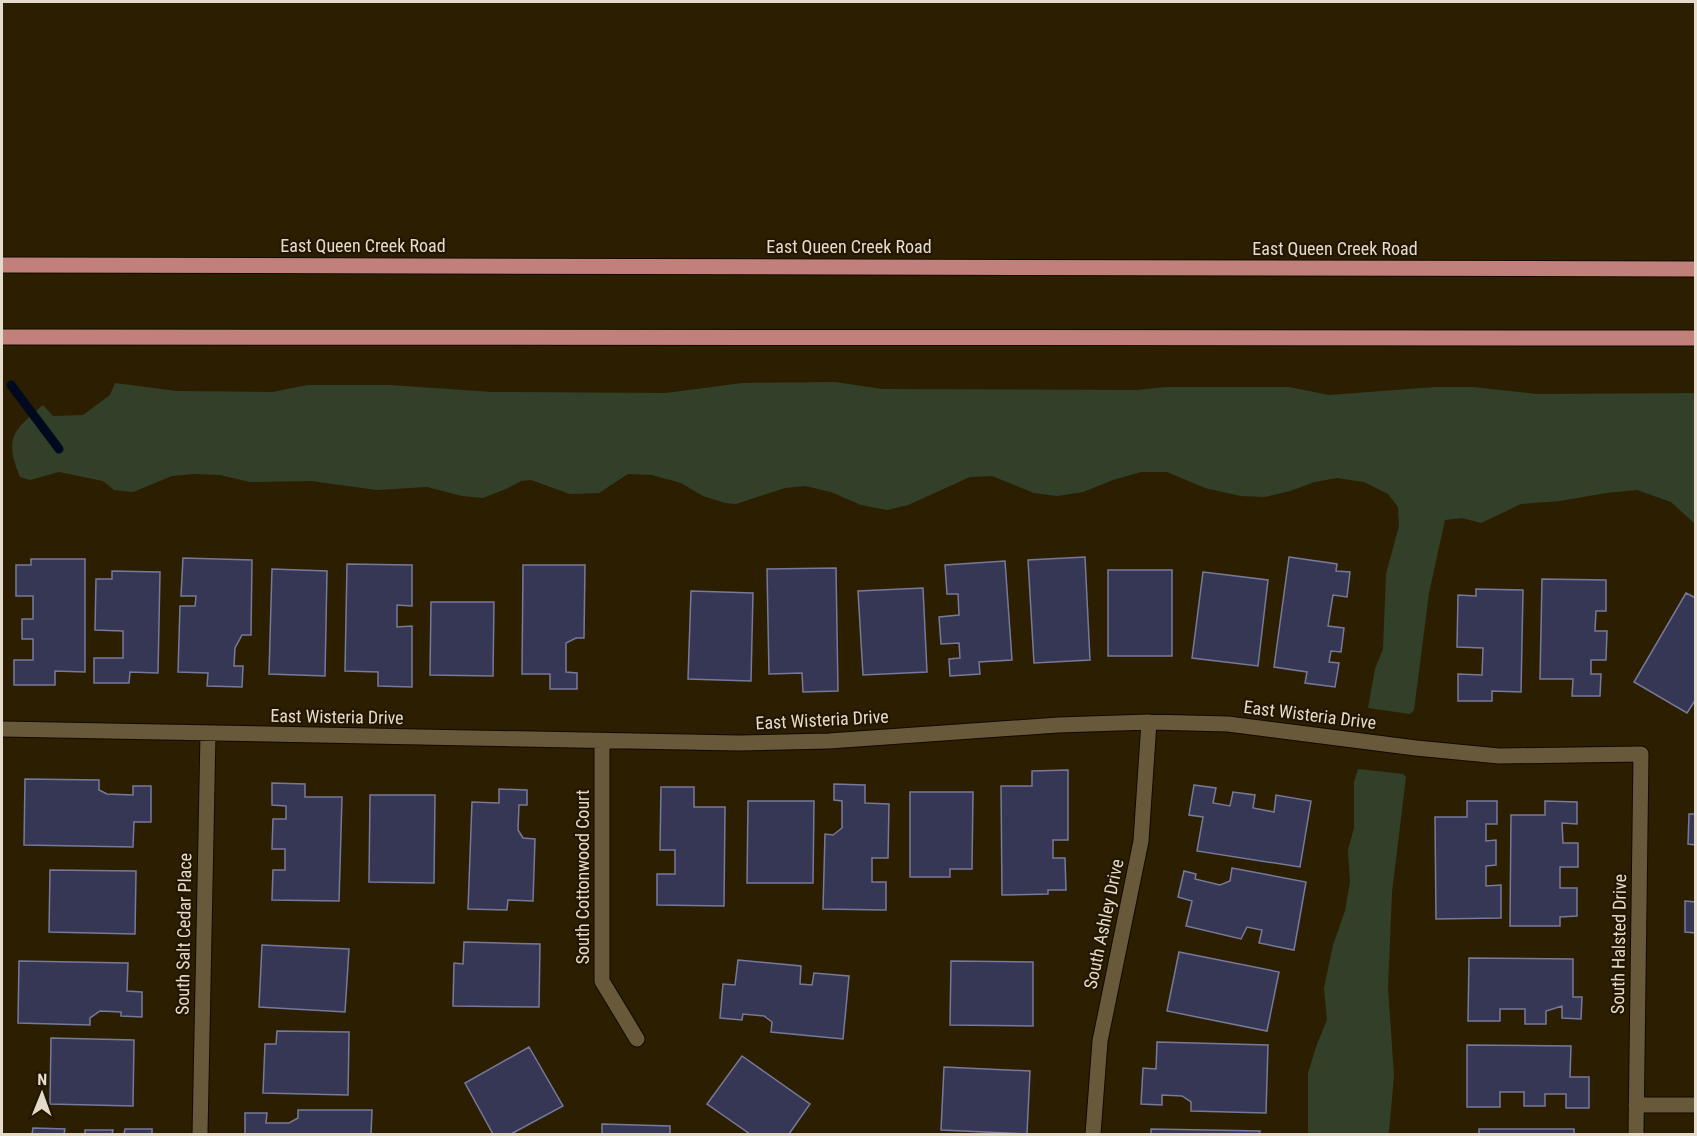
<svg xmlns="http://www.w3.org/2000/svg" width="1697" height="1136" viewBox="0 0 1697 1136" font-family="'Roboto Condensed',sans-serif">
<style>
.green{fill:#334029}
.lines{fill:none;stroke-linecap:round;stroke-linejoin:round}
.stream{stroke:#00091d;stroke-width:9}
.building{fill:#363754;stroke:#77799a;stroke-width:1.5}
.minor-casing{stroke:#120900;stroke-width:17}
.primary-casing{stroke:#120900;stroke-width:17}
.minor{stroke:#67593a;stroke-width:15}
.primary{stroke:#c2807a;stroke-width:15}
.labels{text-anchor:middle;stroke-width:4.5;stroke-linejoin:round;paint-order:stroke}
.street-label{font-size:18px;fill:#e4dbca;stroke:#221600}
</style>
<rect width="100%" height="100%" fill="#2c1f01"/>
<!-- green -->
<path class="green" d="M835 382 882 389 1138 390 1166 387H1289L1329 395 1435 387H1473L1537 394 1695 393V524L1671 502 1637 490 1606 493 1560 501 1521 504 1481 523 1462 518 1445 520 1429 593 1414 710 1410 714 1368 708 1375 669 1383 649 1386 574 1399 526 1398 507 1388 494 1364 482 1337 478 1315 482 1290 491 1265 497 1241 496 1205 488 1167 472H1141L1113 480 1083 492 1057 496 1034 493 992 476 970 477 908 505 887 510 861 505 831 492 805 486 785 488 736 504 725 503 703 496 681 483 652 475 628 474 599 493 570 494 531 480 521 481 506 489 483 498 462 496 427 487 377 490 311 481 250 482 220 475 194 474 172 476 133 492 114 490 103 481 59 472 30 480 20 477C4 437 13 431 43 405L53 416 83 415 110 395 115 383 176 391 272 392 308 385H390L492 392 666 393 742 383Z
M1358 769 1403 774 1406 777 1392 892 1388 988 1394 1076 1389 1131 1388 1134H1308V1073L1317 1044 1327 1020 1324 988 1333 945 1345 911 1350 882 1348 850 1354 828V782Z"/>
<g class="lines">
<!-- stream -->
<path class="stream" d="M11 385 59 449"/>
</g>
<!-- building -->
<path class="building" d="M1085 557 1090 660 1034 663 1028 560Z
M1289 557 1337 564 1336 571 1350 572 1347 597 1333 595 1328 626 1344 628 1341 652 1331 651 1329 662 1339 663 1335 687 1305 683 1307 672 1274 667Z
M183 558 252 560 251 635H242L235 648 234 666H243L242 687 207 686 208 673 178 672 180 606H195L196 596H181Z
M31 559H85V672L55 671V685H14V660H33V639H22V619H33V596H16V565H31Z
M1005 561 1012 660 979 662 980 674 950 676 949 659 960 658 959 643 941 644 939 617 959 615 958 594H947L945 565Z
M347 564 412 565V606L397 605V627L412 626V687L378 686V672L345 671Z
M523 565H585L584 638H576L566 643V672L577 673V689H550V674H522Z
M836 568 838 691 803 692 802 673 769 674 767 569Z
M272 569 327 571 325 676 269 674Z
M1108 570H1172V656H1108Z
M112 571 160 572 158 673 130 672 129 683H94V658H123V631L95 630 96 579H112Z
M1203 572 1268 580 1258 666 1192 658Z
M1542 579 1606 580V611H1596L1595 631H1607L1606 660H1591V674H1601L1600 696H1572L1573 679H1540Z
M923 588 927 672 863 675 858 591Z
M1476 589 1523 590 1521 692 1492 691V701H1458V674L1482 675 1483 648 1457 647 1458 595 1476 596Z
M691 591 753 593 751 681 688 679Z
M1686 593 1696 598V699L1687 713 1634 682Z
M431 602H494L493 676 430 675Z
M1068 770V840H1053V858H1065L1066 890H1048V894L1002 895 1001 786H1032V771Z
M25 779 99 780V790L107 794 133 795V786H151V822H134L133 847 24 845Z
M272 783 305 784V797H342L339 901 272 900 273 870H285V849H272L273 819H286V806L272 805Z
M834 784 865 785V803L889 804 888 858H872V882H886V910L823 909 825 834 833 835 842 828V801L834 800Z
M1194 785 1216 788 1213 803 1230 806 1233 792 1255 795 1253 808 1274 812 1276 795 1311 801 1300 867 1197 851 1203 817 1189 815Z
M661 787H694V807H725L724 906 657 905V874H675V850H660Z
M499 789 527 790V805H519L518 830 523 838 535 839 533 901 508 900 507 910 468 909 472 802 499 803Z
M910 792H973L972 869H950V877H910Z
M370 795H435L434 883 369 882Z
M748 801H814L813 883H747Z
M1467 801H1497V824H1486V841L1496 840V865L1486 866V886L1501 885V918L1436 919 1435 817H1467Z
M1545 801 1577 802V824L1562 823 1563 843H1578V867H1560V888H1577V916L1560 917V926H1510L1511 815H1545Z
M1689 814H1696V845L1688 844Z
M1232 868 1306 882 1294 950 1259 943 1262 930 1247 927 1241 939 1186 926 1192 901 1178 897 1184 871 1196 874 1195 879 1220 885 1230 881Z
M50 870 136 871 135 934 49 932Z
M1685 901 1696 902V933L1685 932Z
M464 942 540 944 539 1007 453 1006 454 963 463 964Z
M262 945 349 949 345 1012 259 1007Z
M1179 952 1279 972 1267 1031 1167 1011Z
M1469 958 1573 959V997H1582L1581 1019 1562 1018V1006L1546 1011V1024H1525V1009H1500V1021H1468Z
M738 960 801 966 800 984 812 985 814 973 849 976 843 1039 771 1032 772 1022 764 1016 743 1014 742 1020 720 1018 723 984 735 985Z
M19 961 128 963 127 991 142 992V1017L121 1016V1012L100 1011 90 1018V1025L18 1023Z
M951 961 1033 962V1026L950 1025Z
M277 1031 349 1032 348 1095 263 1093 265 1044H276Z
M51 1038 134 1040 133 1106 50 1104Z
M1157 1042 1268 1045 1266 1113 1191 1111V1102L1182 1096 1162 1095V1105L1141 1104 1143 1068 1156 1069Z
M1467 1045 1571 1046 1570 1077H1589V1108H1566V1094H1545V1106H1524V1092H1500V1107H1467Z
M529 1047 563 1106 511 1134H493L465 1083Z
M742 1056 810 1104 789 1134H750L707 1104Z
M944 1067 1030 1071 1027 1134 941 1130Z
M298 1110H372L371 1134H245V1113H267L266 1123H289L298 1118Z
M602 1124 670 1126V1134H602Z
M33 1128 65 1129 64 1134H32Z
M125 1129H152V1134H124Z
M1151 1129 1260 1131 1259 1134H1151Z
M1479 1129H1574V1134H1479Z
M85 1130H113L112 1134H85Z"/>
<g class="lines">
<!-- minor casing -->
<g class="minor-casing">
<path id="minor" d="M2 729 738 743 829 741 1058 725 1149 722 1228 724 1416 748 1499 756 1641 754 1636 1134
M602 742V981L637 1039
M1636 1105H1696
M200 1134 208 734
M1093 1134 1100 1041 1141 841 1149 722"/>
</g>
<!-- primary casing -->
<g class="primary-casing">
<path id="primary" d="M2 265 1696 269
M2 337 1696 338"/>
</g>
<!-- minor -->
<use href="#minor" class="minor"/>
<!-- primary -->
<use href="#primary" class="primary"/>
</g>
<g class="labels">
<!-- street labels -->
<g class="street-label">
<text x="363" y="252">East Queen Creek Road</text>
<text x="849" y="253">East Queen Creek Road</text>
<text x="1335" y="255">East Queen Creek Road</text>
<text transform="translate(1310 715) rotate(7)" y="6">East Wisteria Drive</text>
<text transform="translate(337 717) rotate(1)" y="6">East Wisteria Drive</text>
<text transform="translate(822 720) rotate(-3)" y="6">East Wisteria Drive</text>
<text transform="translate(583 877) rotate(-90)" y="6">South Cottonwood Court</text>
<text transform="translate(1104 924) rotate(-78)" y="6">South Ashley Drive</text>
<text transform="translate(184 934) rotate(-89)" y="6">South Salt Cedar Place</text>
<text transform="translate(1619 944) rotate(-89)" y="6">South Halsted Drive</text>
</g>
</g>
<!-- border -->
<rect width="1697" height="1136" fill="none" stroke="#e4dbca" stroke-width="6"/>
<!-- north arrow -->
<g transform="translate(42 1094) rotate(1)" stroke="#221600" stroke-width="4.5" paint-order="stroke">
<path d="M0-4.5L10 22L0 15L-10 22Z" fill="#e4dbca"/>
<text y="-9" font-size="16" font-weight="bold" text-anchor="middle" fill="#e4dbca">N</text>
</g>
</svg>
